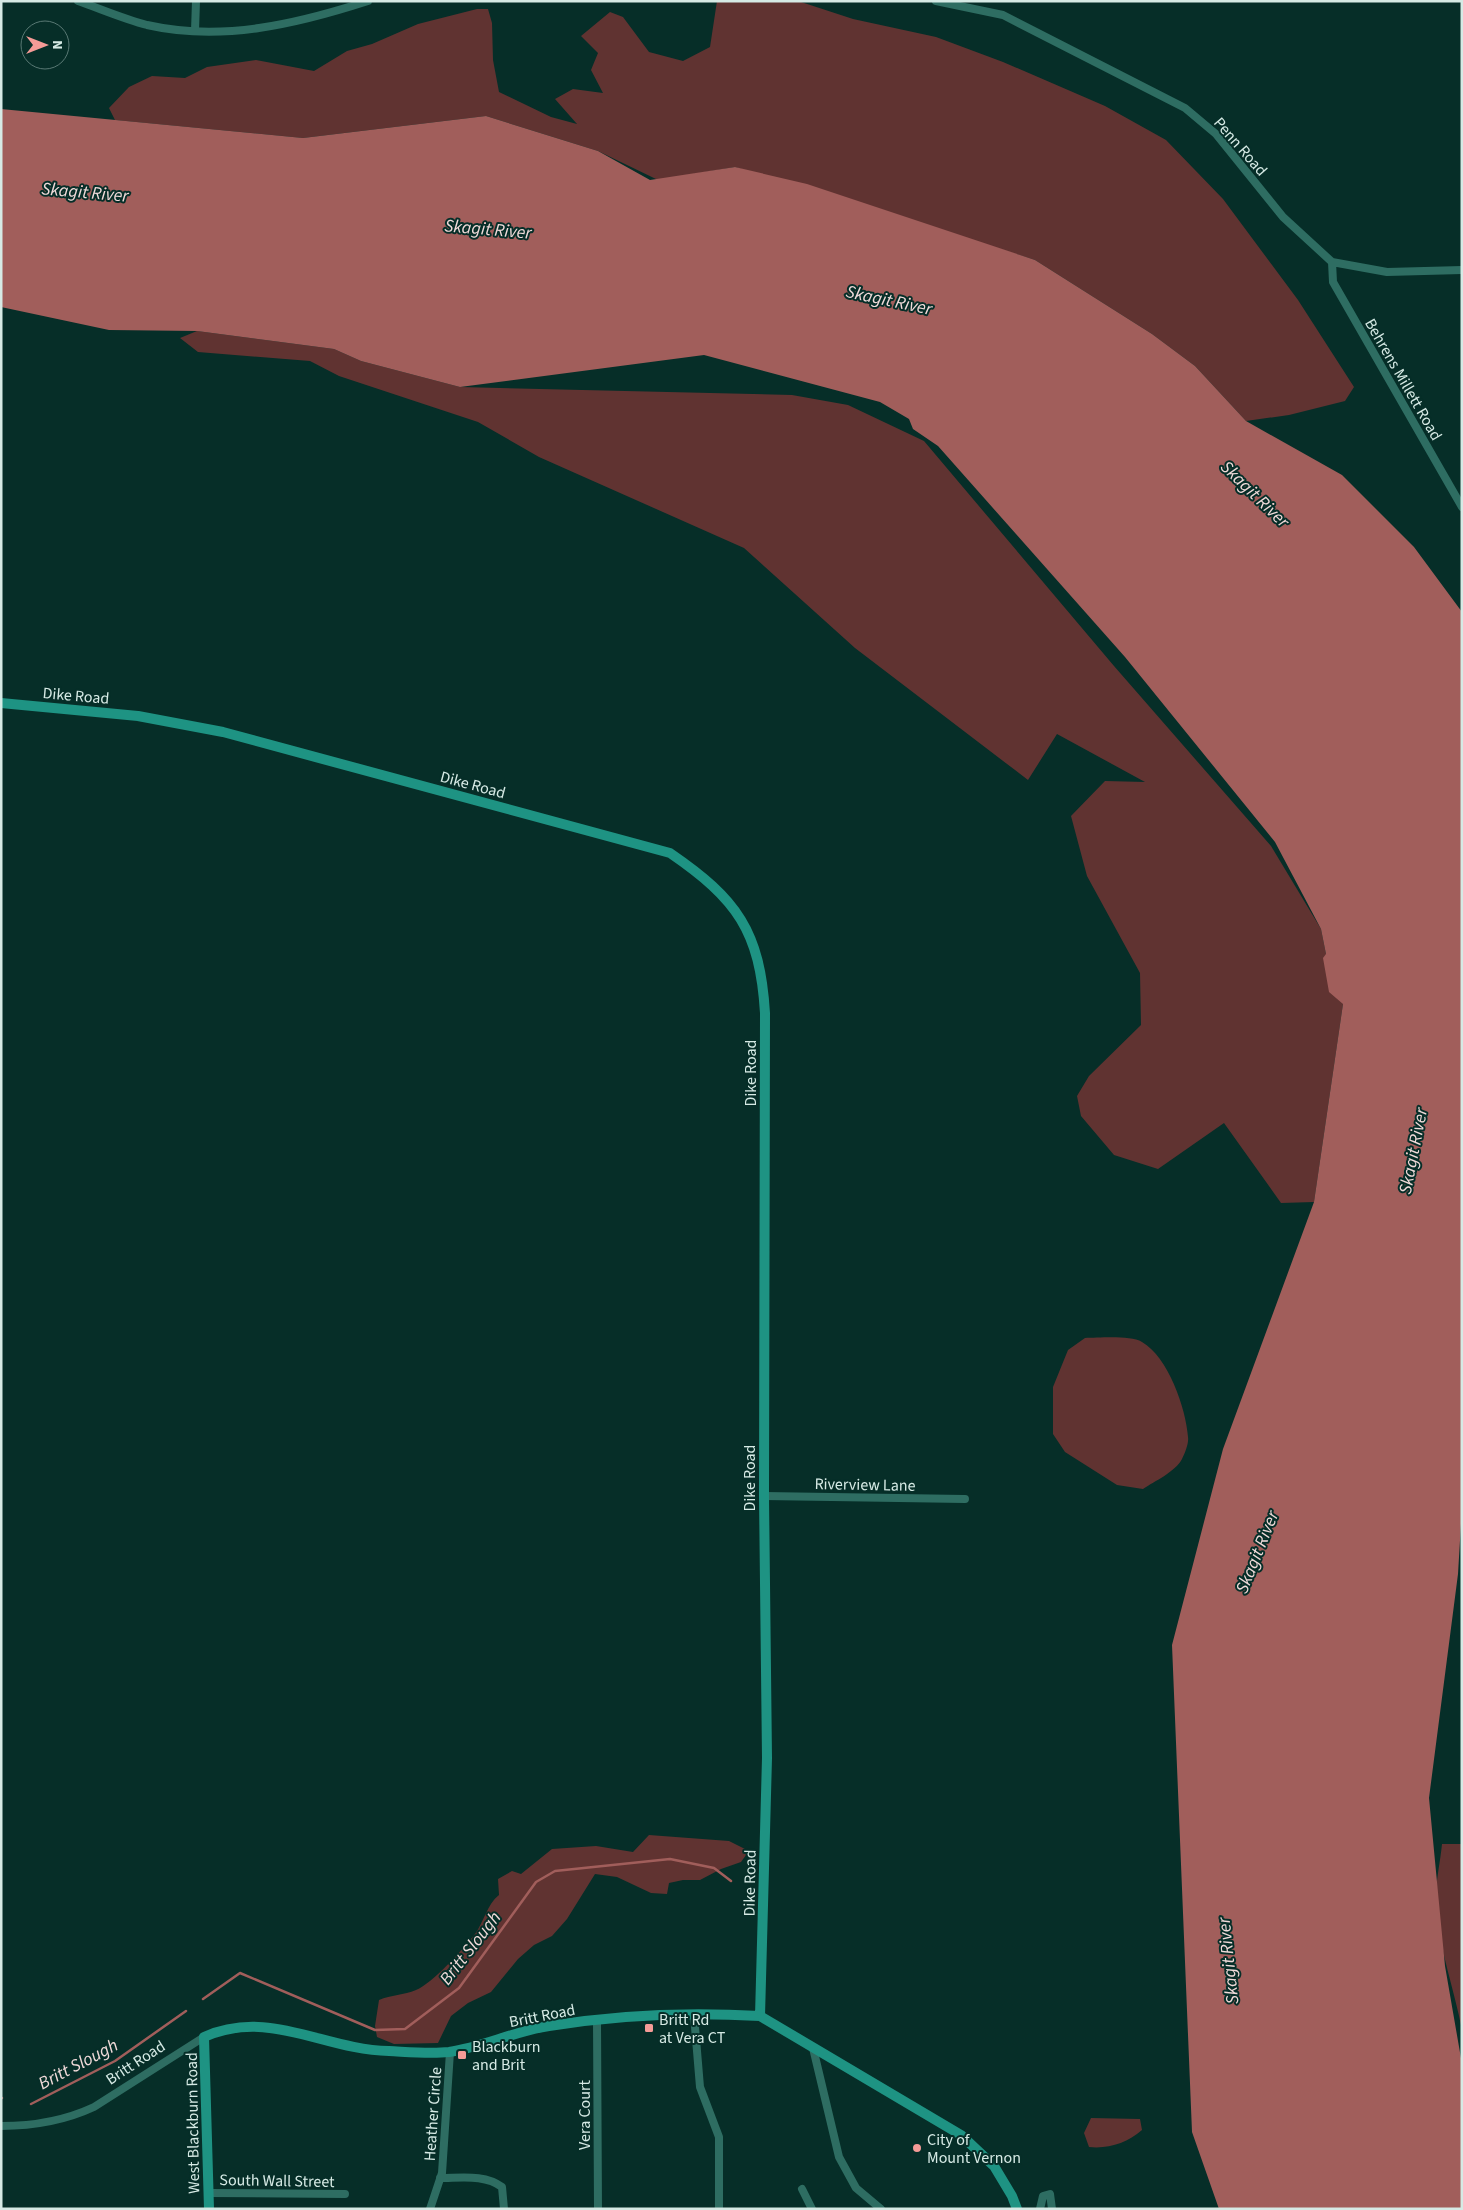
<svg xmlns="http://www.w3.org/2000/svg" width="1463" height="2210" viewBox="0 0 1463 2210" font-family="'Source Sans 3',sans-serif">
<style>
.green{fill:#603331}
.water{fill:#a15e5b}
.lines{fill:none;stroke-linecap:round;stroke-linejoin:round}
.stream{stroke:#a15e5b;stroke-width:2.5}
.street{stroke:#2e6d62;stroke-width:8}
.secondary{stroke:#1e9383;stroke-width:10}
.poi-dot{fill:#f59b97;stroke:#062e28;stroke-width:2}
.labels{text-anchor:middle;stroke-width:4;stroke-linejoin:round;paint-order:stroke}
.street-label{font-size:16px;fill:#d6eae5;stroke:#062e28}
.poi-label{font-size:16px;fill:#d6eae5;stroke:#062e28;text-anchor:start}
.water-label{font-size:18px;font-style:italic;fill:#f1dbda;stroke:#062e28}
</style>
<rect width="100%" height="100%" fill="#062e28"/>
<!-- green -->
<path class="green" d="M717 1H798L853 19 936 37 1003 62 1105 106 1166 140 1223 199 1298 300 1354 387 1345 401 1289 415 1246 421 1195 366 1152 334 1035 260 735 167 658 180 598 151 486 116 303 138 115 120 109 108 129 87 152 76 185 78 207 67 256 60 314 71 347 51 372 44 418 24 477 9H488L492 23 493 60 499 92 551 117 577 124 555 99 573 89 603 93 591 70 598 53 581 36 610 12 623 17 649 52 683 61 710 47Z
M197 331 334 349 361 361 460 387 792 395 848 405 924 441 1114 666 1271 846 1321 929 1326 954 1343 1004 1314 1202 1281 1203 1224 1123 1158 1169 1114 1155 1081 1116 1077 1096 1089 1076 1141 1025 1140 973 1087 876 1071 816 1105 781 1145 782 1057 734 1028 780 855 648 744 548 539 457 478 422 339 376 310 361 198 352 180 338Z
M1085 1338C1099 1338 1130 1335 1142 1342 1168 1357 1186 1408 1188 1437 1189 1443 1185 1453 1182 1459 1175 1472 1155 1481 1143 1489L1117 1485 1065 1452 1053 1434V1387L1068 1350Z
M649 1835 729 1841 749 1851 741 1862 721 1869 700 1880H683L669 1883 667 1894 651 1893 617 1877 595 1874 567 1919 552 1936 534 1945 518 1959 491 1992 468 2003 451 2016 438 2043 394 2044 377 2037 375 2026 379 2000C391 1995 404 1995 416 1990 433 1983 463 1949 475 1934 484 1922 487 1904 499 1895L498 1879 512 1871 521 1874 552 1849 596 1846 633 1852Z
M1442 1844H1462V2030C1454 1989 1440 1951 1436 1909 1434 1889 1440 1865 1442 1844Z
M1091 2118 1140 2119 1142 2130C1127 2143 1109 2149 1089 2147L1084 2133Z"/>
<!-- water -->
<path class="water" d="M1 109 303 138 486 116 598 151 650 180 735 167 807 184 1035 260 1152 334 1195 366 1246 421 1342 475 1414 547 1462 612V1507L1458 1574 1429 1798 1445 1966 1462 2064V2209H1219L1192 2132 1172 1645 1223 1449 1314 1202 1343 1004 1329 992 1323 958 1326 954 1321 929 1275 842 1125 657 938 446 913 429 909 419 880 402 704 355 460 387 361 361 334 349 197 331 109 330 1 307Z"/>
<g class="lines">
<!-- stream -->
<path class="stream" d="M203 1999 240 1973 375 2030 405 2029 459 1988 536 1882 555 1871 670 1859 714 1868 731 1881
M1 2098H2
M31 2104 115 2061 186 2011"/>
<!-- street -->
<path class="street" d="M78 1C101 9 124 19 147 25 222 42 297 24 368 1
M936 1 1003 15 1185 108 1216 134 1283 217 1332 262 1387 272 1462 270
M195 31 196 1
M1332 262 1333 282 1462 507
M764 1496 965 1499
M694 2015 700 2087 719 2137V2209
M597 2020 598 2209
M813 2048 839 2157 856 2188 881 2209
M1 2126C35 2126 64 2121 94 2107L204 2037
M440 2178C461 2178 485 2174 502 2187L504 2209
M802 2189 812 2209
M209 2193 345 2194
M430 2209 442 2173 450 2052
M1040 2209 1043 2196 1050 2194 1052 2209"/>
<!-- secondary -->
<path class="secondary" d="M1 703 138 716 223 732 670 853C737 899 760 931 765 1013L764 1496 767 1758 760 2016
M209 2209 204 2037C269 2008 324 2050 389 2051 409 2052 430 2054 449 2052 483 2047 515 2031 549 2026 616 2015 692 2012 760 2016L961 2135 994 2166 1012 2196 1017 2209"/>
</g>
<!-- markers -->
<g class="poi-dot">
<rect x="644" y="2023" width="10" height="10" rx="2.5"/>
<rect x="457" y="2050" width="10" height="10" rx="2.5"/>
<circle cx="917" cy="2148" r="5"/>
</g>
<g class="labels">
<!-- street labels -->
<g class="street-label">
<text transform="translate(1241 146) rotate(49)" y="6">Penn Road</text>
<text transform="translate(1404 379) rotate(60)" y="6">Behrens Millett Road</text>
<text transform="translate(76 695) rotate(5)" y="6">Dike Road</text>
<text transform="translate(473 784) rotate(15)" y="6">Dike Road</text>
<text transform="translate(750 1073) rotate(-90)" y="6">Dike Road</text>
<text transform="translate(749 1478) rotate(-90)" y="6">Dike Road</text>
<text transform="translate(865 1484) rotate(1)" y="6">Riverview Lane</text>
<text transform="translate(749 1883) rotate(-89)" y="6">Dike Road</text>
<text transform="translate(542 2015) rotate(-11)" y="6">Britt Road</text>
<text transform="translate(135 2062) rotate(-33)" y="6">Britt Road</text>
<text transform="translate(432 2114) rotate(-86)" y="6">Heather Circle</text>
<text transform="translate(584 2115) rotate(-90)" y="6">Vera Court</text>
<text transform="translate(192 2123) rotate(-91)" y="6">West Blackburn Road</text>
<text transform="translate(277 2180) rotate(1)" y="6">South Wall Street</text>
</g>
<!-- poi labels -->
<g class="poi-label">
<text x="659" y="2025">Britt Rd<tspan x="659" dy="18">at Vera CT</tspan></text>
<text x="472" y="2052">Blackburn<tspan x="472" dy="18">and Brit</tspan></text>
<text x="927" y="2145">City of<tspan x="927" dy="18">Mount Vernon</tspan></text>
</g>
<!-- water labels -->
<g class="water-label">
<text transform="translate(85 192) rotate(5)" y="6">Skagit River</text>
<text transform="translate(488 229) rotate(5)" y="6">Skagit River</text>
<text transform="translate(889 300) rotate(12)" y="6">Skagit River</text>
<text transform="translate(1255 494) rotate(44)" y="6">Skagit River</text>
<text transform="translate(1413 1151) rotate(-79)" y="6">Skagit River</text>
<text transform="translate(1257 1552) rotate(-68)" y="6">Skagit River</text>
<text transform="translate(470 1948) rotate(-52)" y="6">Britt Slough</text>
<text transform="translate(1228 1961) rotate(-96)" y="6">Skagit River</text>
<text transform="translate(78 2064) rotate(-28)" y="6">Britt Slough</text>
</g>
</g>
<!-- border -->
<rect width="1463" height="2210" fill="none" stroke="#d6eae5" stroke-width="5"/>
<!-- north arrow -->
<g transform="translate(45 45) rotate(90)"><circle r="24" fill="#062e28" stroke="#597974"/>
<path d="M0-4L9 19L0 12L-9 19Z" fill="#f59b97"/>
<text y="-8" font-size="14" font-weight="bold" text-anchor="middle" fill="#d6eae5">N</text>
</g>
</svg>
